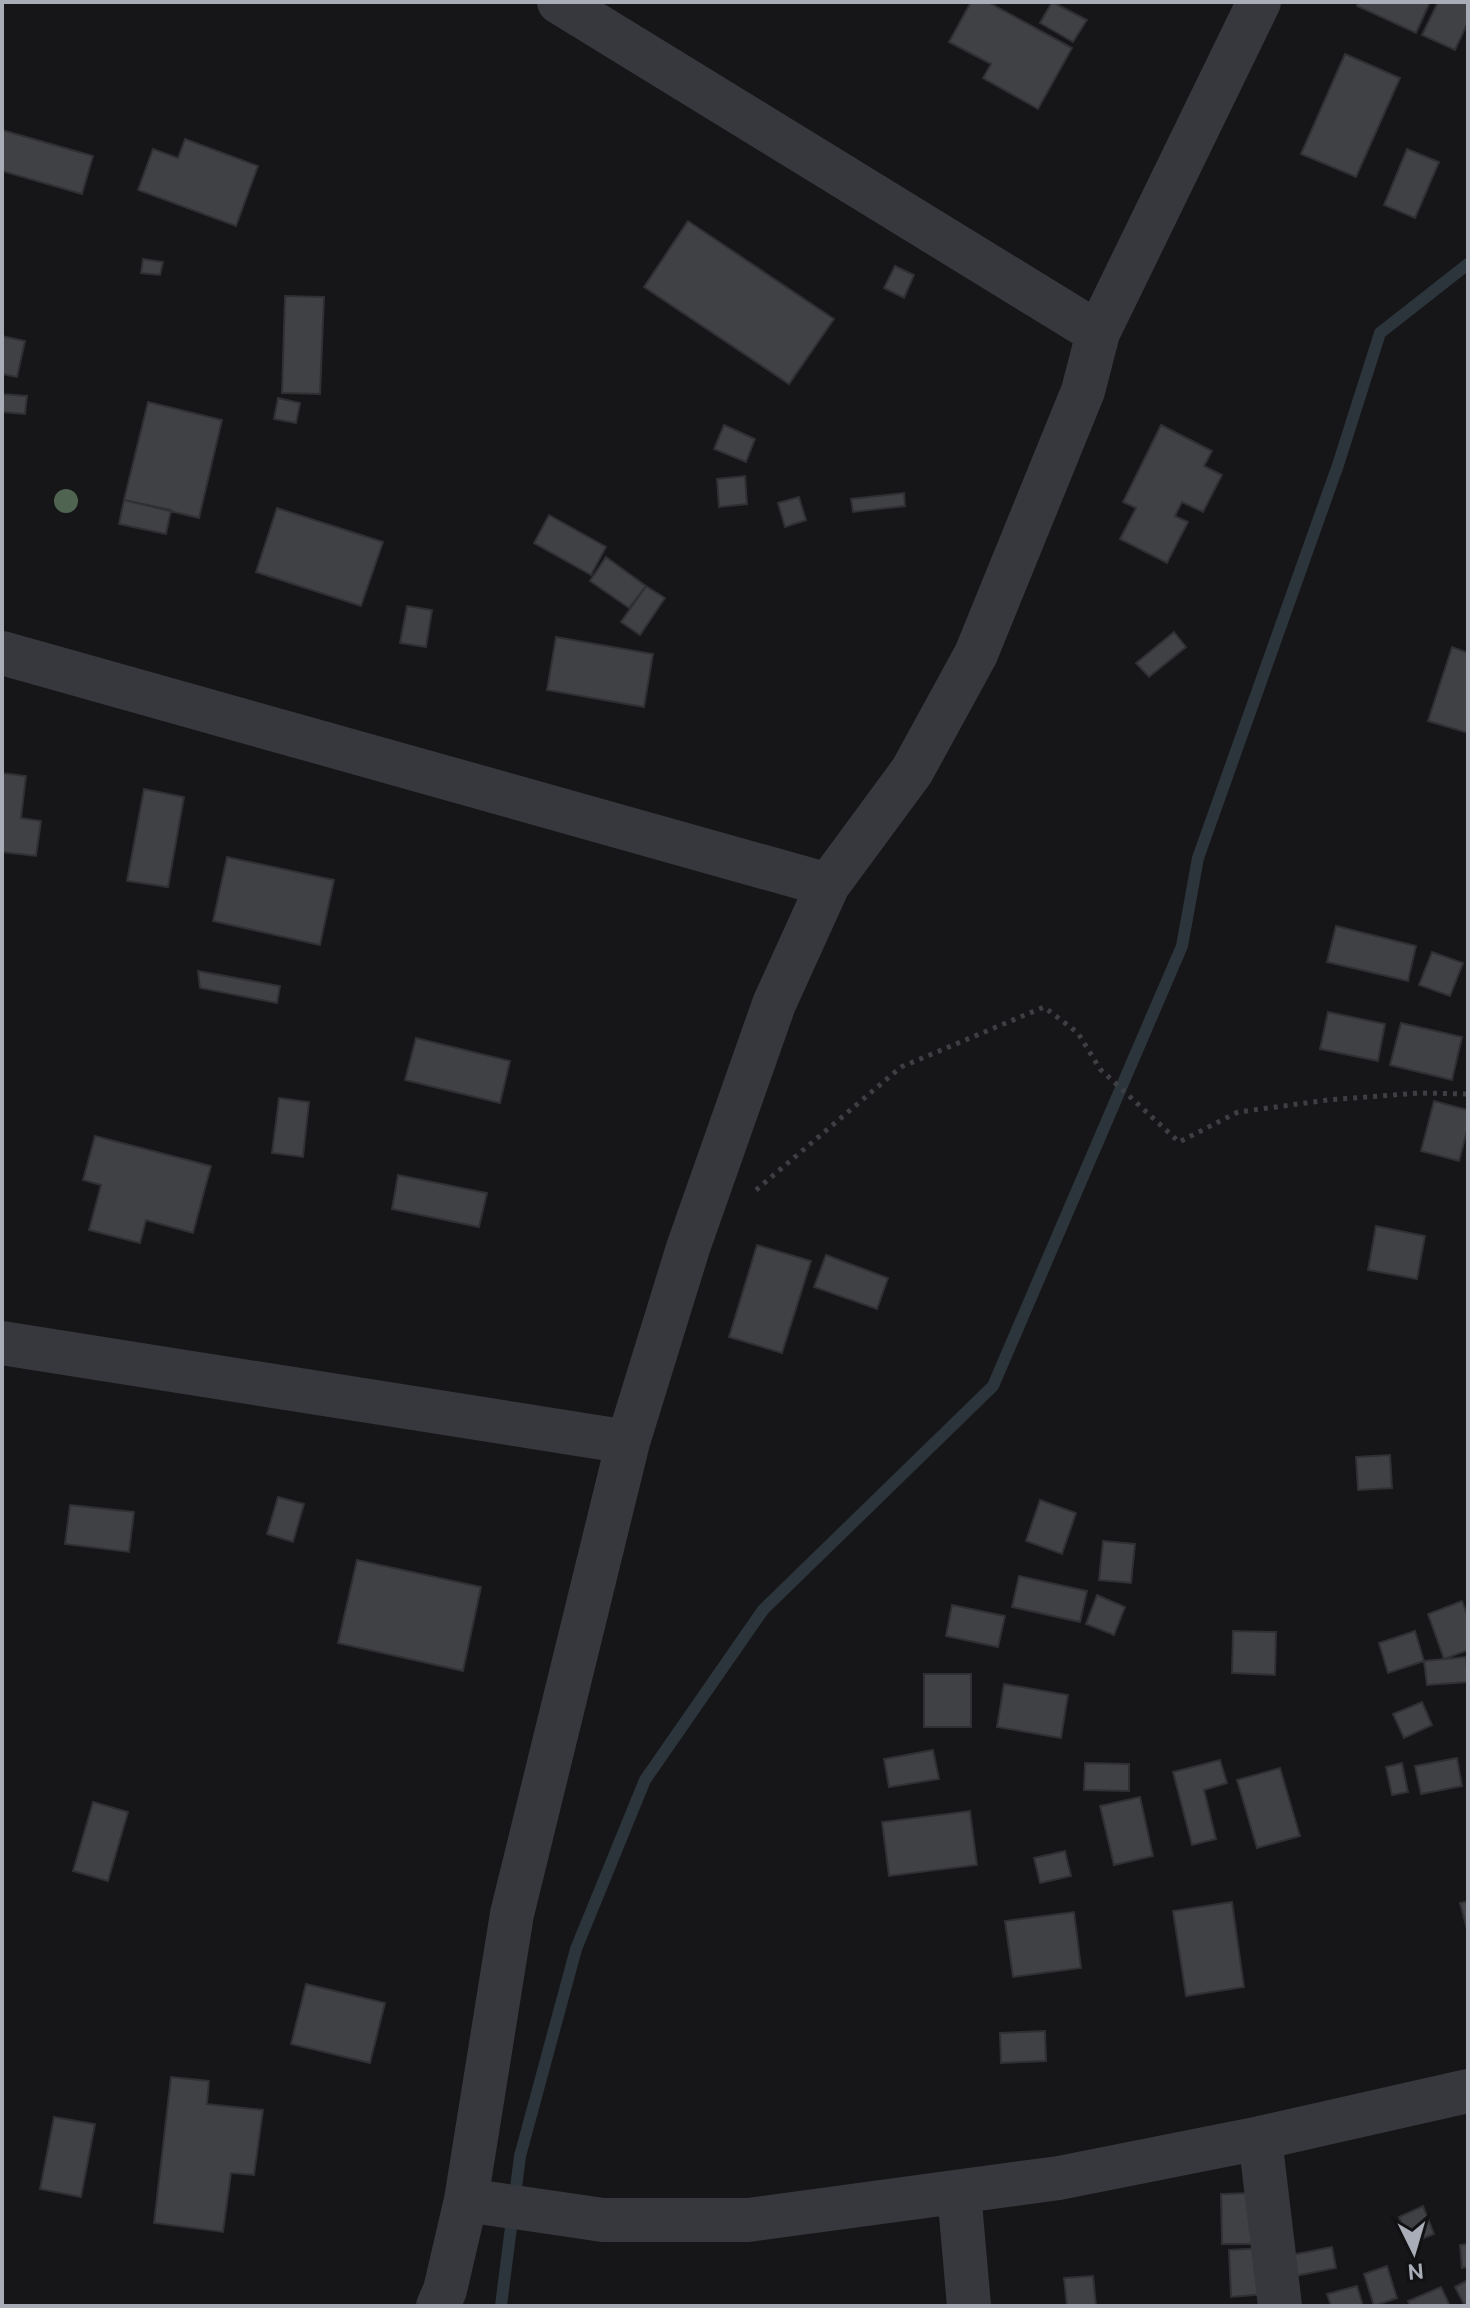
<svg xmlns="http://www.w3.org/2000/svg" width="1470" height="2308" viewBox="0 0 1470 2308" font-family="Ubuntu,sans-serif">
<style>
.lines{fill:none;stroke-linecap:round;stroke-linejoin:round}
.stream{stroke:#2c353c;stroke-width:12}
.building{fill:#404145;stroke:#303034;stroke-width:2}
.path{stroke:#3d3f44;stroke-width:5;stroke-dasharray:4 6;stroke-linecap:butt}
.minor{stroke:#37383d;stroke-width:44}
.tree{fill:#506452}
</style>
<rect width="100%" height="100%" fill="#161618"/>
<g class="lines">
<!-- stream -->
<path class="stream" d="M501 2306 520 2156 576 1949 645 1780 763 1610 993 1386 1182 946 1198 858 1338 465 1380 333 1468 264"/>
</g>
<!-- building -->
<path class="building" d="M971 2H988L1072 48 1038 109 983 78 991 64 949 42Z
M1052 2 1087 20 1073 42 1040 23Z
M1358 2H1430L1416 33 1357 6Z
M1438 2H1468V22L1455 50 1422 35Z
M1345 54 1400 78 1356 177 1301 154Z
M2 130 93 156 82 194 2 171Z
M185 139 258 166 236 226 138 190 153 149 178 158Z
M1407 149 1439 162 1415 218 1384 205Z
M688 221 834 319 789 384 644 287Z
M143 259 163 262 160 275 141 273Z
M895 266 914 275 904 298 884 288Z
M285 296 324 297 320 394 282 393Z
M2 336 25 341 17 377 2 374Z
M2 394 27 396 25 414 2 412Z
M278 398 300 403 296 423 274 419Z
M148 402 222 420 199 518 124 500Z
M724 425 755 439 746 462 714 449Z
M1161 425 1212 451 1204 466 1222 475 1203 512 1182 502 1175 516 1188 522 1167 563 1120 539 1136 508 1123 502Z
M745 476 747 504 719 507 717 479Z
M904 493 905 506 853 512 851 499Z
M799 497 806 520 785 527 778 503Z
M124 500 171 510 166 534 119 524Z
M277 508 383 542 361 606 256 572Z
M549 515 606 547 591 575 534 543Z
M606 557 646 586 629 608 590 581Z
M646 586 665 598 640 635 621 622Z
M407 606 432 610 426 647 400 643Z
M1174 632 1186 647 1149 677 1136 663Z
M556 637 653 654 644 707 547 690Z
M1452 647 1468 653V733L1428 721Z
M2 773 26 776 21 818 41 821 36 856 2 852Z
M144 789 184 797 168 887 127 881Z
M227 857 334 880 320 945 213 921Z
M1336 926 1416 946 1408 981 1327 962Z
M1432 952 1463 963 1450 996 1419 985Z
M198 971 280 986 277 1003 200 988Z
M1328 1012 1385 1024 1378 1061 1320 1049Z
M1401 1023 1462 1037 1452 1080 1390 1065Z
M416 1038 510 1061 500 1103 405 1080Z
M279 1098 309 1102 303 1157 272 1153Z
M1434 1101 1468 1110V1127L1459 1161 1421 1151Z
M95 1136 211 1166 193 1233 146 1220 140 1243 89 1230 101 1185 83 1180Z
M398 1175 487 1193 479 1227 392 1209Z
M1376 1226 1425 1236 1417 1279 1368 1270Z
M757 1245 811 1261 782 1353 729 1337Z
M826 1255 888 1278 877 1309 814 1287Z
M1390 1455 1392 1488 1358 1490 1356 1457Z
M278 1497 304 1504 293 1542 267 1534Z
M1040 1500 1076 1513 1062 1554 1026 1541Z
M70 1505 134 1512 129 1552 65 1544Z
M1103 1541 1135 1544 1131 1583 1099 1580Z
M357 1560 481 1587 463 1671 338 1643Z
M1019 1576 1087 1591 1080 1622 1012 1607Z
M1097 1595 1125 1607 1114 1635 1086 1624Z
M1462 1601 1468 1617V1650L1444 1659 1428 1614Z
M952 1605 1005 1616 998 1647 946 1636Z
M1233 1631 1276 1632 1275 1675 1232 1673Z
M1415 1631 1424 1661 1388 1673 1379 1643Z
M1466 1657 1468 1682 1427 1685 1424 1661Z
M924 1674H971V1727H924Z
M1004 1684 1068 1695 1061 1738 997 1727Z
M1422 1702 1432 1725 1404 1738 1393 1714Z
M933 1750 939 1779 889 1787 884 1759Z
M1457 1758 1462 1786 1421 1794 1415 1766Z
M1220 1760 1227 1783 1204 1790 1216 1839 1192 1845 1173 1772Z
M1085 1763 1129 1764V1791L1084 1790Z
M1402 1763 1408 1792 1392 1795 1386 1767Z
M1280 1768 1300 1836 1257 1848 1237 1780Z
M1140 1797 1153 1856 1114 1865 1100 1806Z
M93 1802 128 1812 108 1881 73 1871Z
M970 1811 977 1865 889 1876 882 1822Z
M1065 1851 1071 1876 1040 1883 1034 1858Z
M1468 1901V1933L1460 1903Z
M1232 1902 1244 1987 1186 1996 1173 1911Z
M1074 1912 1081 1968 1013 1977 1005 1921Z
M306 1984 385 2003 370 2063 291 2044Z
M1045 2031 1046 2061 1001 2063 1000 2033Z
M171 2077 209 2081 207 2104 263 2110 254 2175 231 2173 223 2232 154 2223Z
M54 2117 95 2124 81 2197 40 2189Z
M1254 2193 1255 2244H1222L1221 2194Z
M1423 2206 1434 2234 1410 2244 1399 2217Z
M1468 2244V2267L1462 2268 1460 2245Z
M1332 2247 1336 2268 1295 2276 1291 2255Z
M1263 2248 1266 2294 1231 2297 1229 2250Z
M1387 2266 1397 2298 1374 2306 1364 2274Z
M1093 2276 1096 2306H1067L1064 2278Z
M1468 2280V2306H1465L1455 2287Z
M1357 2286 1363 2306H1331L1327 2294Z
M1441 2287 1450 2306H1410L1408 2301Z"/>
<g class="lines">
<!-- path -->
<path class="path" d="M756 1190 901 1067 1044 1007 1078 1033 1100 1069 1179 1142 1238 1112 1328 1100 1421 1093 1468 1094"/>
<!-- minor -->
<path class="minor" d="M559 2 1098 333
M2 653 828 885
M2 1343 628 1442
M1260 2138 1280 2306
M959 2192 969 2306
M466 2200 603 2220H748L1059 2178 1260 2138 1468 2091
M438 2306 445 2290 466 2200 512 1914 628 1442 688 1248 774 1004 828 885 912 771 976 654 1083 391 1098 333 1259 2"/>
</g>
<!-- trees -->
<circle class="tree" cx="66" cy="501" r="12"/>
<!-- border -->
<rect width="1470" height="2308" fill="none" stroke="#a8adb8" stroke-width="8"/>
<!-- north arrow -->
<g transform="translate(1414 2252) rotate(175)" stroke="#111113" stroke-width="6" paint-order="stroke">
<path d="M0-6L14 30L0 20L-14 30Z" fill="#a8adb8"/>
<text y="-12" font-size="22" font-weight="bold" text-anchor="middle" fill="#a8adb8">N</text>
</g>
</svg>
